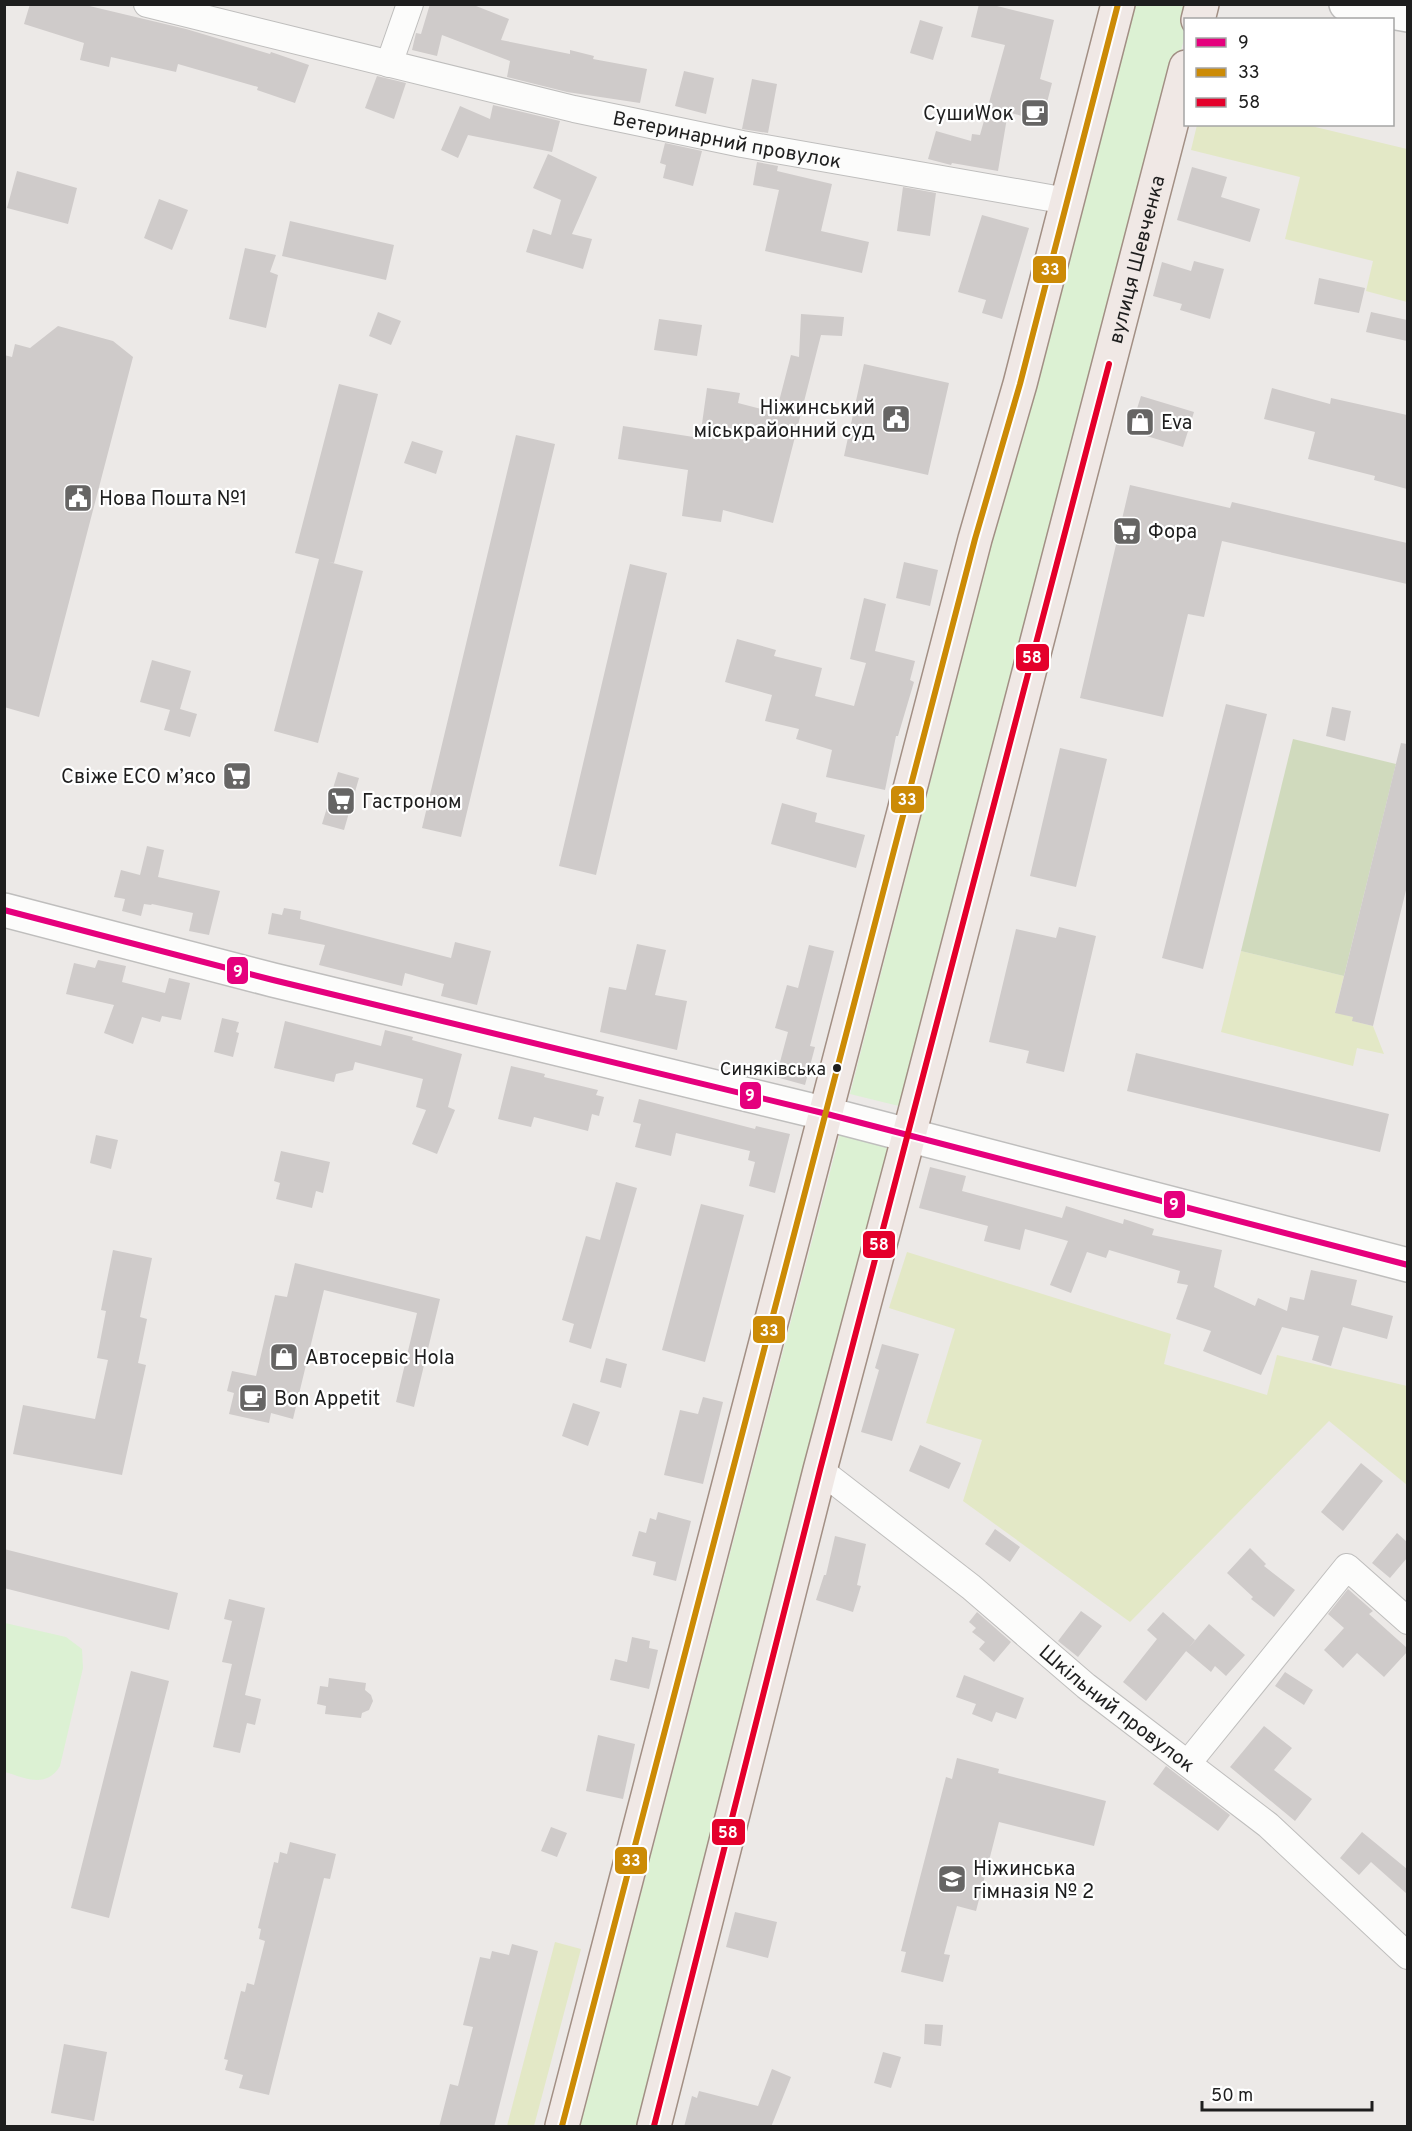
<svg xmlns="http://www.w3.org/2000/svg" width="1412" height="2131" viewBox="0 0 1412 2131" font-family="Overpass,sans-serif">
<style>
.grass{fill:#e3e8c6}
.forest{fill:#d0dabd}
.park{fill:#dcf1d3}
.building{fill:#cfcbca}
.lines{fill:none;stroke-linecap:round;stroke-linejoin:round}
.minor-casing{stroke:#bfbebd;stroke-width:28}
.tertiary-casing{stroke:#bfbebd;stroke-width:36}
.primary-casing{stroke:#a28f84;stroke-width:36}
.minor{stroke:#fcfcfb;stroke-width:26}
.tertiary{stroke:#fcfcfb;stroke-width:33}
.primary{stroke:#f0e8e5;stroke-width:33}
.bus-1-casing{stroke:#fff;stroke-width:10}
.bus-2-casing{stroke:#fff;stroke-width:10}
.bus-3-casing{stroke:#fff;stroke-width:10}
.bus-1{stroke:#e5007d;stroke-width:6}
.bus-2{stroke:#cc8b06;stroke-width:6}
.bus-3{stroke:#e4002b;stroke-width:6}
.bus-dot{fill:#1e1e1e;stroke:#fff;stroke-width:2}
.labels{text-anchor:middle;stroke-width:4.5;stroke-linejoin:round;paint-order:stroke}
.bus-label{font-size:18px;fill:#1e1e1e;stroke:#fff;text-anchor:end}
.poi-label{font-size:20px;fill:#1e1e1e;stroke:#fff;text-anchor:start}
.street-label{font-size:20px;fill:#1e1e1e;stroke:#fff}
.line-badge{stroke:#fff;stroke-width:2}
.badge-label{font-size:16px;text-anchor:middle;font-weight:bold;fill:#fff}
</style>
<rect width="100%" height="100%" fill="#ece9e7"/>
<!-- grass -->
<path class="grass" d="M1197 125H1307L1407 149V302L1366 291 1373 261 1285 239 1300 177 1191 150Z
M1241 951 1344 976 1335 1012 1353 1017V1021L1373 1026 1384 1054 1357 1048 1353 1066 1221 1032Z
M907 1252 1171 1334 1164 1364 1267 1395 1277 1355 1407 1386V1485L1329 1421 1130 1622 963 1501 982 1440 926 1423 955 1329 889 1308Z
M555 1942 581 1949 534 2126H507Z"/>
<!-- forest -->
<path class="forest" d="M1293 739 1396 764 1344 976 1241 951Z"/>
<!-- park -->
<path class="park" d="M1130 5H1193L1186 20 1185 35 907 1108 850 1094Z
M840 1134 897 1149 638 2126H580Z
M5 1623 66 1637 82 1649 83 1668 60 1766C46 1789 25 1778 5 1772Z"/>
<!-- building -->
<path class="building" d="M30 4H81L186 29 270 54 271 52 309 65 295 103 257 90 258 87 178 64 176 72 111 57 109 67 80 60 84 43 24 24Z
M430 4H471L509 19 501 40 570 54V50L594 56 593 59 647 69 640 103 567 92 507 77 510 61 442 35 437 56 412 50 416 33 421 34Z
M979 4H989L1054 20 1040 79 1052 83 1042 122 1008 112 998 171 952 163 951 165 928 159 936 131 971 141 972 134 980 135 1005 45 971 37Z
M920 20 943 27 933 60 910 53Z
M684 71 714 78 706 114 675 106Z
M377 76 406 83 394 119 365 108Z
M752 79 777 84 768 133 742 129Z
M493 105 560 121 552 152 468 135 458 158 441 150 460 106 490 119Z
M665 143 702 151 693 186 663 178 666 165 660 163Z
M548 154 597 177 572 234 592 239 583 269 526 252 533 229 551 235 561 200 533 188Z
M757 162 778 166 777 171 832 184 821 231 869 242 862 273 765 251 779 190 753 185Z
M1192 167 1227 177 1221 197 1260 209 1250 242 1177 220Z
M17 171 77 188 68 224 7 208Z
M903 187 936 193 930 236 897 231Z
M159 199 188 210 172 250 144 238Z
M982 215 1029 228 1002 319 982 313 986 300 958 292Z
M290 221 394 245 386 280 282 256Z
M245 248 276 255 270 272 278 275 266 328 229 319Z
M1194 261 1224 269 1210 319 1180 310 1182 304 1153 296 1162 262 1191 271Z
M1319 278 1365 288 1359 313 1314 304Z
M378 312 401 321 391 345 369 336Z
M1371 312 1407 320V341L1366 332Z
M801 314 844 317 842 336 821 335 773 523 723 510 721 522 682 516 688 470 618 459 623 426 700 438 707 388 740 393 738 403 776 413 791 355 799 357Z
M659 319 702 325 697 356 654 350Z
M58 326 113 341 133 357 39 717 4 707V355L12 357 15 344 30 348Z
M864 364 949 383 928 475 844 456Z
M339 384 378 394 334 563 329 562 363 571 318 743 274 731 319 559 295 553Z
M1272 388 1330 404 1331 398 1407 415V489L1374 480 1375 476 1308 459 1315 432 1264 419Z
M1141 396 1194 412 1183 447 1130 431Z
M516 435 555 444 461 837 422 828Z
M412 441 443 451 436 474 404 463Z
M1130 485 1230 508 1232 502 1407 543V584L1222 541 1204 617 1188 614 1163 717 1080 698Z
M904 562 938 570 930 606 896 598Z
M630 564 667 573 596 875 559 866Z
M864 598 886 604 875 651 915 661 910 680 914 682 898 736H896L885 790 826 777 832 750 796 739 799 729 765 721 772 695 725 682 737 639 776 650 774 656 822 668 815 696 854 706 866 663 850 659Z
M152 660 191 671 180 709 197 714 190 737 164 730 170 710 140 702Z
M1226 704 1267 714 1203 969 1162 958Z
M1332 707 1351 711 1345 741 1326 736Z
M1401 743 1407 744V886L1373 1026 1352 1021 1353 1017 1335 1013Z
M1060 748 1107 759 1076 887 1030 876Z
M338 772 359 778 344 830 322 824Z
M782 803 817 813 815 822 865 835 856 868 771 844Z
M147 846 164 850 158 877 220 891 209 935 189 931 193 913 152 904 151 905 144 904 141 916 122 911 125 899 114 897 121 870 140 875Z
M284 908 301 911 300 919 451 958 455 942 491 951 477 1005 441 996 444 984 405 973 402 986 319 965 325 945 268 934 272 913 282 915Z
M1059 927 1096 936 1064 1072 1026 1063 1029 1051 989 1042 1016 929 1056 938Z
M637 944 666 950 655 995 687 1001 677 1050 600 1032 609 987 626 990Z
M809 945 834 951 810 1046 815 1047 805 1085 776 1077 788 1032 775 1028 787 985 798 988Z
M98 960 126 966 122 982 165 993 169 978 190 983 181 1020 162 1016 160 1022 142 1017 133 1044 104 1033 114 1005 66 994 74 963 95 968Z
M222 1018 239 1022 236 1032 239 1033 233 1057 214 1052Z
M285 1021 381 1046 385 1030 413 1037 412 1040 462 1054 448 1107 455 1110 437 1154 412 1144 426 1110 416 1107 423 1079 355 1062 353 1070 336 1074 334 1082 274 1068Z
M1136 1053 1389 1114 1380 1152 1127 1091Z
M511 1066 545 1074 544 1077 598 1090 596 1095 604 1097 599 1116 592 1114 588 1131 534 1117 531 1127 498 1119Z
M639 1099 755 1129 756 1126 790 1134 775 1193 749 1186 755 1162 748 1160 750 1151 676 1133 671 1156 635 1147 641 1124 633 1122Z
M96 1135 118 1140 111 1169 90 1163Z
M281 1151 330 1162 323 1193 316 1191 312 1208 276 1199 280 1183 274 1181Z
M930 1167 966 1176 962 1191 1062 1218 1066 1206 1123 1224 1124 1219 1154 1229 1152 1235 1222 1250 1214 1287 1255 1306 1258 1298 1287 1311 1290 1297 1304 1300 1311 1270 1357 1280 1351 1305 1393 1316 1387 1339 1343 1327 1331 1366 1312 1360 1319 1336 1282 1327 1261 1375 1203 1351 1211 1331 1176 1319 1188 1285 1177 1283 1180 1271 1109 1250 1106 1258 1087 1252 1071 1293 1050 1285 1068 1241 1025 1229 1020 1250 984 1241 988 1226 919 1208Z
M616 1182 637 1188 591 1349 569 1342 574 1324 562 1320 586 1236 600 1240Z
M701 1204 744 1215 705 1362 662 1350Z
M113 1250 152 1258 140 1317 147 1319 138 1363 146 1365 122 1475 13 1454 23 1405 95 1419 108 1360 97 1358 106 1311 101 1310Z
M295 1263 440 1299 414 1407 396 1402 417 1313 324 1290 293 1419 271 1413 269 1423 229 1414 234 1393 227 1391 232 1371 256 1376 275 1295 287 1297Z
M882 1344 919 1354 892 1441 861 1432 879 1370 875 1368Z
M606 1358 627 1364 621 1388 600 1382Z
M703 1397 723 1402 703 1484 664 1475 680 1410 698 1414Z
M573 1403 600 1412 588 1446 562 1436Z
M920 1445 961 1463 949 1489 909 1471Z
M1361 1463 1383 1481 1343 1531 1321 1512Z
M658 1512 691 1521 676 1581 653 1575 656 1562 632 1556 639 1531 646 1533 650 1518 656 1520Z
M995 1529 1020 1547 1010 1562 985 1544Z
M1397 1533 1407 1542V1558L1390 1578 1372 1563Z
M835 1536 866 1544 857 1585 861 1586 853 1612 816 1600 824 1575H826Z
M1250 1548 1266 1564 1264 1566 1295 1590 1274 1617 1251 1599 1253 1597 1227 1573Z
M4 1549 178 1593 169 1630 4 1588Z
M1348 1589 1373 1611 1369 1614 1407 1648V1652L1384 1677 1357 1653 1343 1668 1324 1650 1344 1628 1328 1614Z
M229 1599 265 1608 245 1695 261 1699 255 1725 247 1723 240 1753 213 1747 232 1664 222 1662 232 1621 224 1619Z
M1081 1611 1102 1626 1078 1657 1058 1641Z
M977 1612 1011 1642 994 1662 979 1649 985 1642 972 1632 976 1628 969 1622Z
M1163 1612 1195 1640 1146 1701 1123 1682 1157 1639 1147 1630Z
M1209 1624 1245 1655 1226 1676 1215 1666 1211 1672 1186 1651Z
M632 1637 650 1641 649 1648 658 1650 649 1689 610 1680 615 1659 627 1662Z
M131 1671 169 1681 109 1918 71 1908Z
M1285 1672 1313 1690 1304 1705 1275 1686Z
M964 1675 1024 1698 1016 1719 996 1712 992 1722 972 1714 976 1704 956 1697Z
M329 1678 366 1683 365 1690 371 1695 373 1701 369 1710 362 1713 361 1718 325 1714 326 1706 317 1704 320 1686 328 1687Z
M1264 1726 1292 1748 1274 1770 1312 1799 1295 1821 1230 1767Z
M598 1735 635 1744 623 1799 586 1791Z
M957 1758 999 1769 998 1773 1106 1801 1094 1846 999 1822 976 1911 957 1906 944 1954 950 1955 943 1982 901 1972 906 1952 901 1951 946 1777 952 1779Z
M1166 1766 1230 1815 1218 1831 1153 1784Z
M551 1827 567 1833 557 1857 541 1851Z
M1362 1832 1407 1869V1894L1371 1862 1359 1875 1340 1858Z
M290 1842 336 1854 330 1879 324 1878 269 2095 239 2088 243 2075 225 2070 228 2060 224 2059 241 1991 245 1992 247 1983 254 1985 265 1941 259 1939 261 1929 258 1928 274 1862 278 1863 280 1852 287 1854Z
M735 1912 777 1922 768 1958 726 1947Z
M512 1944 538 1951 494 2127H439L450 2084 458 2086 473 2027 463 2025 480 1957 490 1959 492 1951 509 1955Z
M925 2024 943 2025 941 2046 924 2044Z
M64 2044 107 2052 94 2121 51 2113Z
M883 2052 901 2057 891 2088 874 2083Z
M772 2069 791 2077 771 2127H684L692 2096 697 2098 699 2091 758 2106Z"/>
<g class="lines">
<!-- minor casing -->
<g class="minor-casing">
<g id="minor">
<path id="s1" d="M147 4 574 109 742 144 1067 201"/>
<path d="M389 64 410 4"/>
<path id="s2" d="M820 1470 971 1587 1086 1686 1268 1825 1408 1956"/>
<path d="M1188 1763 1347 1567 1408 1621"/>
</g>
</g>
<!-- tertiary casing -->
<g class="tertiary-casing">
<path id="tertiary" d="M1346 4 1408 15
M4 910 273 980 827 1114 1408 1265"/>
</g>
<!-- primary casing -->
<g class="primary-casing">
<g id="primary">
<path d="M1198 20 1202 4"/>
<path d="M562 2126 975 539 1020 384 1118 4"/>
<path id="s3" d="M654 2126 820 1470 909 1135 1186 67"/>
</g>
</g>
<!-- minor -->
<use href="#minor" class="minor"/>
<!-- tertiary -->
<use href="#tertiary" class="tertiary"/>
<!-- primary -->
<use href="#primary" class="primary"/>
<!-- bus-1 casing -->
<g class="bus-1-casing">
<path id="bus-1" d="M4 910 273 980 827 1114 1408 1265"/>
</g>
<!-- bus-2 casing -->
<g class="bus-2-casing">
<path id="bus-2" d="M562 2126 975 539 1020 384 1118 4"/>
</g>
<!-- bus-3 casing -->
<g class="bus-3-casing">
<path id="bus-3" d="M654 2126 820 1470 1109 364"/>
</g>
<!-- bus-1 -->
<use href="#bus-1" class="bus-1"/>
<!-- bus-2 -->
<use href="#bus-2" class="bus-2"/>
<!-- bus-3 -->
<use href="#bus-3" class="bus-3"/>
</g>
<!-- icons -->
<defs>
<g id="cafe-square" transform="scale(1.5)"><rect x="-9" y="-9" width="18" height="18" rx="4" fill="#666564" stroke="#fff"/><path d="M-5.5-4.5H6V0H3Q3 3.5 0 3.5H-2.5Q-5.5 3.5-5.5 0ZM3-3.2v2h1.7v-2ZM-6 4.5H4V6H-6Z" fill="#fff"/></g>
<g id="civic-square" transform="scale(1.5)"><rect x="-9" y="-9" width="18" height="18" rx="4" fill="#666564" stroke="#fff"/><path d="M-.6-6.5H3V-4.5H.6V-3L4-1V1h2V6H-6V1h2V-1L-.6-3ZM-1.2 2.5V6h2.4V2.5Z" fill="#fff"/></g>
<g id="shop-square" transform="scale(1.5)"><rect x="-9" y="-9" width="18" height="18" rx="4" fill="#666564" stroke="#fff"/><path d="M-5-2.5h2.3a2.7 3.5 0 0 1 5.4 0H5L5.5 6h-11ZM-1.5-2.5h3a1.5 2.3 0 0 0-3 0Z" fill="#fff"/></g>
<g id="supermarket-square" transform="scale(1.5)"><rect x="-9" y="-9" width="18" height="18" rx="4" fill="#666564" stroke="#fff"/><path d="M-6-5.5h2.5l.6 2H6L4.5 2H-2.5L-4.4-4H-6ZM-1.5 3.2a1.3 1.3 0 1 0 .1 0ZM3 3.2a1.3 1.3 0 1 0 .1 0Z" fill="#fff"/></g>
<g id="school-square" transform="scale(1.5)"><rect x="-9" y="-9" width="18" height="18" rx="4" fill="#666564" stroke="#fff"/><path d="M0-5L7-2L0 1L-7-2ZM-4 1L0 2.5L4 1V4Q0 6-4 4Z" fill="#fff"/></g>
</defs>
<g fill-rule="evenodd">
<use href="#cafe-square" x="1035" y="113"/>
<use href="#civic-square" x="896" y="419"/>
<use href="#shop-square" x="1140" y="422"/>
<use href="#civic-square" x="78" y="498"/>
<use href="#supermarket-square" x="1127" y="531"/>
<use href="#supermarket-square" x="237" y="776"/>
<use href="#supermarket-square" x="341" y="801"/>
<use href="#shop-square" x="284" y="1357"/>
<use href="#cafe-square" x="253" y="1398"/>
<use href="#school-square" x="952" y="1879"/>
</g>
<!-- markers -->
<circle class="bus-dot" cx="837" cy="1068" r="5"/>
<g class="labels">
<!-- bus labels -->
<g class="bus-label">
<text x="826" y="1075">Синяківська</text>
</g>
<!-- poi labels -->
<g class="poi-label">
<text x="1014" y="120" text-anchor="end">СушиWок</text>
<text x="875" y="414" text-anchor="end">Ніжинський<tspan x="875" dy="23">міськрайонний суд</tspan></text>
<text x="1161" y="429">Eva</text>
<text x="99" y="505">Нова Пошта №1</text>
<text x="1148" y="538">Фора</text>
<text x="216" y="783" text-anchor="end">Свіже ECO м’ясо</text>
<text x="362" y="808">Гастроном</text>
<text x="305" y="1364">Автосервіс Hola</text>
<text x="274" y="1405">Bon Appetit</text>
<text x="973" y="1875">Ніжинська<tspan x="973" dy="23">гімназія № 2</tspan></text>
</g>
<!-- street labels -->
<g class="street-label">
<text dy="7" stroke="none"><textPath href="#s1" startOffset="596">Ветеринарний провулок</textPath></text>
<text dy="7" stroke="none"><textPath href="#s3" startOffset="1928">вулиця Шевченка</textPath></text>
<text dy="7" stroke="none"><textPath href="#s2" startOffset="381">Шкільний провулок</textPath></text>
</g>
</g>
<g class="line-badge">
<rect x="1032" y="255" width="35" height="29" rx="6" fill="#cc8b06"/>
<rect x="1015" y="643" width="35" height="29" rx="6" fill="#e4002b"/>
<rect x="890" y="785" width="35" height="29" rx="6" fill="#cc8b06"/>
<rect x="226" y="956" width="23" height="29" rx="6" fill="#e5007d"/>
<rect x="739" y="1081" width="23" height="29" rx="6" fill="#e5007d"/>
<rect x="1163" y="1190" width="23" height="29" rx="6" fill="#e5007d"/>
<rect x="862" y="1230" width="34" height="29" rx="6" fill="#e4002b"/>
<rect x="752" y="1315" width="34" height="29" rx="6" fill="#cc8b06"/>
<rect x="711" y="1818" width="35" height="28" rx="6" fill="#e4002b"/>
<rect x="614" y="1846" width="34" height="29" rx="6" fill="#cc8b06"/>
</g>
<g class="badge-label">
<text x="1050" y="275">33</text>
<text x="1032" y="663">58</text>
<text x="907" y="805">33</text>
<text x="238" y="977">9</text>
<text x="750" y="1101">9</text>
<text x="1174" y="1210">9</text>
<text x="879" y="1250">58</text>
<text x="769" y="1336">33</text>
<text x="728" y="1838">58</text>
<text x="631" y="1866">33</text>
</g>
<!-- border -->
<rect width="1412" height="2131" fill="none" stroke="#1e1e1e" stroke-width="12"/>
<!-- legend -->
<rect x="1184" y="18" width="210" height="108" fill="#ffffff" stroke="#a5a5a5" stroke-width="1.5"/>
<rect x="1196" y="38" width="30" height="9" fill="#e5007d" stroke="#a5a5a5" stroke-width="1.5"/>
<text x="1238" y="48" font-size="18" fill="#1e1e1e">9</text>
<rect x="1196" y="68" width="30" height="9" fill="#cc8b06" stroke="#a5a5a5" stroke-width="1.5"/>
<text x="1238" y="78" font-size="18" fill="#1e1e1e">33</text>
<rect x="1196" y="98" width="30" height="9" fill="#e4002b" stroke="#a5a5a5" stroke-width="1.5"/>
<text x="1238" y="108" font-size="18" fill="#1e1e1e">58</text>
<!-- scale -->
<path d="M1202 2101v9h170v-9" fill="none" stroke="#1e1e1e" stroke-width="3"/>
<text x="1211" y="2101" font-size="18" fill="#1e1e1e" stroke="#ffffff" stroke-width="4.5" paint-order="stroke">50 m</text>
</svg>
